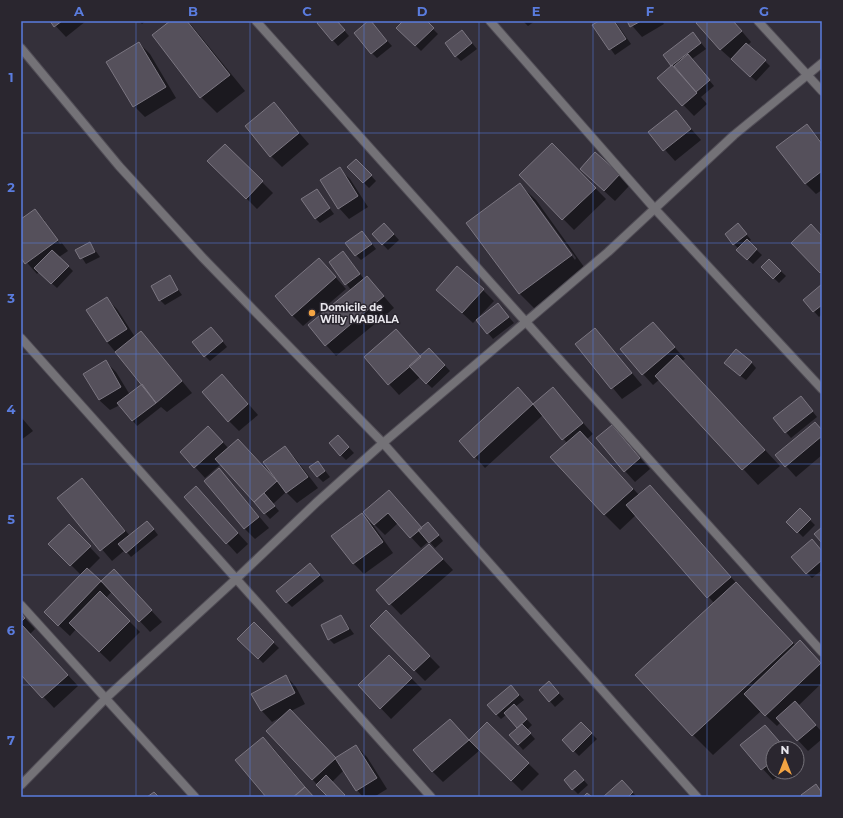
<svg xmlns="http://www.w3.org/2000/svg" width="843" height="818" viewBox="0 0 843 818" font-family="Montserrat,sans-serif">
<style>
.shadow{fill:#0007;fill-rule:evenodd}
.building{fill:#55505b;stroke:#7b7681}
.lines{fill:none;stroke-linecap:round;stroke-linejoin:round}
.minor-casing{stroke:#514d56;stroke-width:10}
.minor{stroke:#747277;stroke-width:8}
.grid{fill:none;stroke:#5a7cde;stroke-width:1;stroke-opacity:0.55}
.poi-dot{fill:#f3a443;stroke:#2a262f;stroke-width:1.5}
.labels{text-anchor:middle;stroke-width:3;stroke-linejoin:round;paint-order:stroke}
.poi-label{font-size:10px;font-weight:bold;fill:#e8e6ec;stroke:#2a262f;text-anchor:start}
.neatline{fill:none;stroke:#5a7cde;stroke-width:1.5}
.grid-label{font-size:13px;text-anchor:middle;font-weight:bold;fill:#5a7cde}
</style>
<rect width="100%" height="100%" fill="#34303a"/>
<!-- shadow -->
<path class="shadow" d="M51 21H86L66 37Z
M139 21H146L142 24Z
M172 21H188L245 91 217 113 201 97 153 35Z
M321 21H336L349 36 338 46 318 23Z
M369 21 392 46 377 58 372 53Z
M405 21H425L438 34 421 51 398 28Z
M523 21H535L528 26Z
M601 21H615L631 44 615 55 594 26Z
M628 21H662L664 24 642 37Z
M700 21H733L751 42 748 45 770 66 756 81 721 50 697 23Z
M693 33 706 49 692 59 714 86 701 97 707 104 694 116 658 79 673 65 664 55ZM678 69 684 76 683 77 676 71Z
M467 37 477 49 461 61 456 56Z
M139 43 150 54 176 98 145 117 134 106Z
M274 104 309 144 282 167 271 156Z
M676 112 701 140 675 161 650 133Z
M807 125 822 142V190L816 194 806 184 778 147Z
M552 144 606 199 574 230 520 175Z
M225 145 273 193 257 209 209 161Z
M356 160 376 181 369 188 348 167Z
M339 169 350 179 368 207 349 219 339 208Z
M619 175 630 185 615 201 592 180Z
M520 185 536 200 587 271 535 309 520 294ZM532 201H534L576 258 575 260Z
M317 191 334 214 320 223 315 218Z
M35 210 45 221 68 251 59 257 73 271 57 288 39 272 37 274 21 256V221ZM42 221H45L62 243 60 244Z
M389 229 399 240 388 250 373 234Z
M743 230 751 240 748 242 762 255 753 264 737 250 739 249 734 244Z
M367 237 376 249 361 260 356 255Z
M90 243 100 257 86 264 77 250Z
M348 258 364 279 367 277 394 308 336 356 326 345 351 290 330 262Z
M769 260 786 276 779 283 762 267Z
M329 270 346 289 303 326 292 315Z
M169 277 182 295 165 305 160 300Z
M822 286V314L819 317 804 300Z
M437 290H483L494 301 473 323Z
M106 298 117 309 135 337 141 332 192 393 167 412 161 407 137 426 120 405 110 410 99 400 84 374 106 362 116 372 130 395 143 385 107 342Z
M498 304 514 323 493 339 477 320Z
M653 323 685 359 682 361 780 466 758 485 660 379 653 385 643 374Z
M595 329 642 385 622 399 576 344Z
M216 333 227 347 210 361 205 356Z
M434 354 450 371 432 388 420 377 399 395 389 384 421 357Z
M751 362 756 368 746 380 730 368Z
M233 386 258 415 239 431 229 421Z
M517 389 533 405 553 389 593 434 587 439 639 495 650 486 746 594 796 646 800 642 822 664V683L798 706 822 732V739L808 751 781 722 777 726 761 711 713 755 693 735 714 603 636 515 620 530 604 514 567 443 543 415 485 468 475 457Z
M806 403 817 417 791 438 774 418Z
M21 417 33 431 21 440Z
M612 426 650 469 635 482 625 471Z
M822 430V455L796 477 776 455Z
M338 436 354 453 346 460 341 455Z
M219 438 229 449 273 477 284 447 295 458 318 488 297 503 286 492 273 504 279 511 270 519 221 464 205 478 195 467Z
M323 468 330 477 323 482 317 476Z
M219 470 269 528 255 539 244 528Z
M82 479 130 536 152 527 158 535 131 557 125 550 112 561 58 498Z
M196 487 248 544 237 554 227 543Z
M389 492 422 528H433L443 541 435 548 429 541 421 548 398 523 385 535 374 524Z
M800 510 815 525 803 537 788 522Z
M362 515 373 525 393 553 364 574 353 563Z
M69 525 100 558 88 570 101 583 114 571 162 622 150 632 112 591 106 598 140 632 110 662 76 629 70 636 56 623 81 575 50 544Z
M822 551V570L812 578 807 573Z
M440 556 453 570 401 615 377 590Z
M315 569 324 581 292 607 287 602Z
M386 612 440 667 425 681 371 626Z
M21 614 35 629 30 634 78 686 54 708 21 673Z
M341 616 354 634 334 644 329 639Z
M254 624 279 648 263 663 239 639Z
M389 656 422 689 391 719 359 685Z
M286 676 296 687 305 704 291 711 336 759 356 746 367 757 387 789 374 797H363L357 790 344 770 332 782 346 797H329L312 779 284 715 272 722 262 711 253 694Z
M554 688 564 699 555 707 540 690Z
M516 691 524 700 515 707 532 725 527 730 535 739 523 750 518 744V728L506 715 501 719 496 714Z
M450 720 470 741 487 723 539 774 522 791 480 750 443 782 432 771Z
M581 723 597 739 579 756 563 740Z
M765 726 785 748H773V772H783L773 780 741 745Z
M263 738 274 749 314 797H267Z
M580 776 588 785 578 794 573 789Z
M622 782 637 797H605Z"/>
<!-- building -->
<path class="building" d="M50 21H62L54 27Z
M170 21H187L230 75 200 98 152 35Z
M319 21H337L345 30 332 41 317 23Z
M368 21H371L387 41 371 54 354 33Z
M403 21H427L434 28 415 46 396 28Z
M599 21H614L626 39 609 50 592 25Z
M627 21H641L630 27Z
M698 21H733L742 31 720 50 696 23Z
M462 30 472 43 455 57 445 43Z
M693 32 701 43 671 66 663 55Z
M139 42 166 87 133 107 106 62Z
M746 43 766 60 750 77 731 59Z
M688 54 710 80 696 92 674 66Z
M672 65 697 93 682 106 657 78Z
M274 102 299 133 270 157 245 126Z
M676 110 691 129 663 151 648 132Z
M807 124 822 144V171L805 184 776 147Z
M552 143 596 188 562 220 519 175Z
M225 144 263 181 246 199 207 161Z
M595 152 620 174 604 191 580 169Z
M356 159 372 175 363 183 347 167Z
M340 167 358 196 338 209 320 180Z
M520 183 572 255 519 294 466 223Z
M317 189 330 208 315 219 301 199Z
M35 209 58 240 25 264 21 258V219Z
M384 223 394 234 382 245 372 234Z
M738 223 747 234 733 245 725 234Z
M811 224 822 236V271L820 273 791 243Z
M362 231 372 244 355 256 345 243Z
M747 239 757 249 747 260 736 250Z
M90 242 95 252 80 259 75 250Z
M52 250 69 266 51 284 34 268Z
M343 251 360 274 345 285 329 262Z
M319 258 336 277 292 316 275 296Z
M769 259 781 271 773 279 761 267Z
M457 266 484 289 462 313 436 290Z
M170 275 178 290 159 301 151 286Z
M367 276 384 296 325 346 308 325Z
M822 284V305L813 312 803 300Z
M107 297 127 329 107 342 86 310Z
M498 303 509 317 487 334 476 320Z
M653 322 675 347 642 375 620 349Z
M211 327 223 341 204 357 192 342Z
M595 328 632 373 611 389 575 344Z
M396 329 421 357 388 385 364 357Z
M141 331 182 381 156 403 115 352Z
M429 348 445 365 426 384 409 366Z
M736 349 752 362 740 376 724 363Z
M677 355 765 450 742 470 655 376Z
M106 360 121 387 99 400 83 374Z
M222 374 248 404 228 422 202 392Z
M142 384 156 403 132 421 117 403Z
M518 387 533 404 474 458 459 441Z
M553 387 583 423 562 440 533 404Z
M801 396 813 411 785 433 773 418Z
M815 422 822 430V436L785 467 775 455Z
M612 425 640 458 624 472 596 438Z
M208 426 223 442 194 468 180 452Z
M580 431 633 489 604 515 550 457Z
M338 435 349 447 340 456 329 443Z
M238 439 277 481 254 502 215 459Z
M285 446 308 477 286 493 263 462Z
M318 461 325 471 317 477 309 467Z
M219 468 259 517 244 529 204 481Z
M82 478 125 531 100 551 57 498Z
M650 485 731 577 707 598 626 505Z
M196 486 238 533 226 544 184 497Z
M389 490 422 528 410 538 388 513 374 525 363 512Z
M264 493 275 506 264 514 254 502Z
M800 508 811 519 797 533 786 522Z
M362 513 383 542 353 564 331 536Z
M147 521 154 529 126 553 118 544Z
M428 522 439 535 429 543 418 530Z
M69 524 91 546 70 566 48 544Z
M822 527V543L814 534Z
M812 539 822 551V560L806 574 791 557Z
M429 544 443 559 389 605 376 590Z
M310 563 320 575 286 603 276 591Z
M87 568 101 581 58 626 44 612Z
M114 569 152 610 139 622 101 581Z
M736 582 793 643 692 736 635 675Z
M100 591 130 621 99 652 69 623Z
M386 610 430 656 414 671 370 626Z
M21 613 25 618 21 622Z
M341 615 349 629 328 640 321 625Z
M254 622 274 642 258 659 237 639Z
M22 625 68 675 42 698 21 675V627Z
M800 640 821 663 765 716 744 694Z
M389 655 412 678 380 709 358 685Z
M286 675 295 693 261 711 251 694Z
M549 681 559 693 549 702 539 690Z
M511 685 519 695 496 715 487 705Z
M795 701 816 725 797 741 776 718Z
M514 704 527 719 517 728 504 713Z
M290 709 336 758 312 780 266 731Z
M450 719 469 740 432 772 413 750Z
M487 722 529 763 511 781 469 740Z
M581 722 592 733 573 752 562 740Z
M522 724 531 733 518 745 509 735Z
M765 725 785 748H773V761L761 770 740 745Z
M263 737 305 787 293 797H266L235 760Z
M356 745 377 778 356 791 335 758Z
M575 770 584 780 572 790 564 780Z
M326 775 345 795 343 797H328L316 785Z
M622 780 633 792 628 797H603Z
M816 784 822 793V797H802L801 795Z
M305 787 314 797H294Z
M154 792 159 797H147Z
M587 793 592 797H583Z"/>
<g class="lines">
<!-- minor casing -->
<g class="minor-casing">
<path id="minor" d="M256 21 822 652
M490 21 654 208 822 389
M758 21 822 91
M21 48 119 166 203 258 383 443 697 797
M21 338 431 797
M21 605 195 797
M21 785 106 698 236 579 317 502 383 443 608 252 734 135 822 63"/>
</g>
<!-- minor -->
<use href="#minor" class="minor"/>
</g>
<!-- grid -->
<path class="grid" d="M136 21V797M250 21V797M364 21V797M479 21V797M593 21V797M707 21V797M21 133H822M21 243H822M21 354H822M21 464H822M21 575H822M21 685H822"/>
<!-- markers -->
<circle class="poi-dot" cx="312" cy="313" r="4"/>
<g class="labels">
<!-- poi labels -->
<g class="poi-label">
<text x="320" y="311">Domicile de<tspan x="320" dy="12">Willy MABIALA</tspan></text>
</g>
</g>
<!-- border -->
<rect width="843" height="818" fill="none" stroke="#2a262f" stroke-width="44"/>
<!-- north arrow -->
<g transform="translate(785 760)"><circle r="19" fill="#2a262f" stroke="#76737b"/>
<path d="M0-3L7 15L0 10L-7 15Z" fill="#f3a443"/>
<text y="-6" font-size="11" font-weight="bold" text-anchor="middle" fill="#e8e6ec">N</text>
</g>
<rect x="22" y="22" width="799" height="774" class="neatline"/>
<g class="grid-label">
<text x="79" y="16">A</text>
<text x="193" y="16">B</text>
<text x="307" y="16">C</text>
<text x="422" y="16">D</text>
<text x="536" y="16">E</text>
<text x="650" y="16">F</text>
<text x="764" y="16">G</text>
<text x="11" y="82">1</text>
<text x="11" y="192">2</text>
<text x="11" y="303">3</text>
<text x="11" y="414">4</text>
<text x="11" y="524">5</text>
<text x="11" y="635">6</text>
<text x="11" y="745">7</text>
</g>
</svg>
